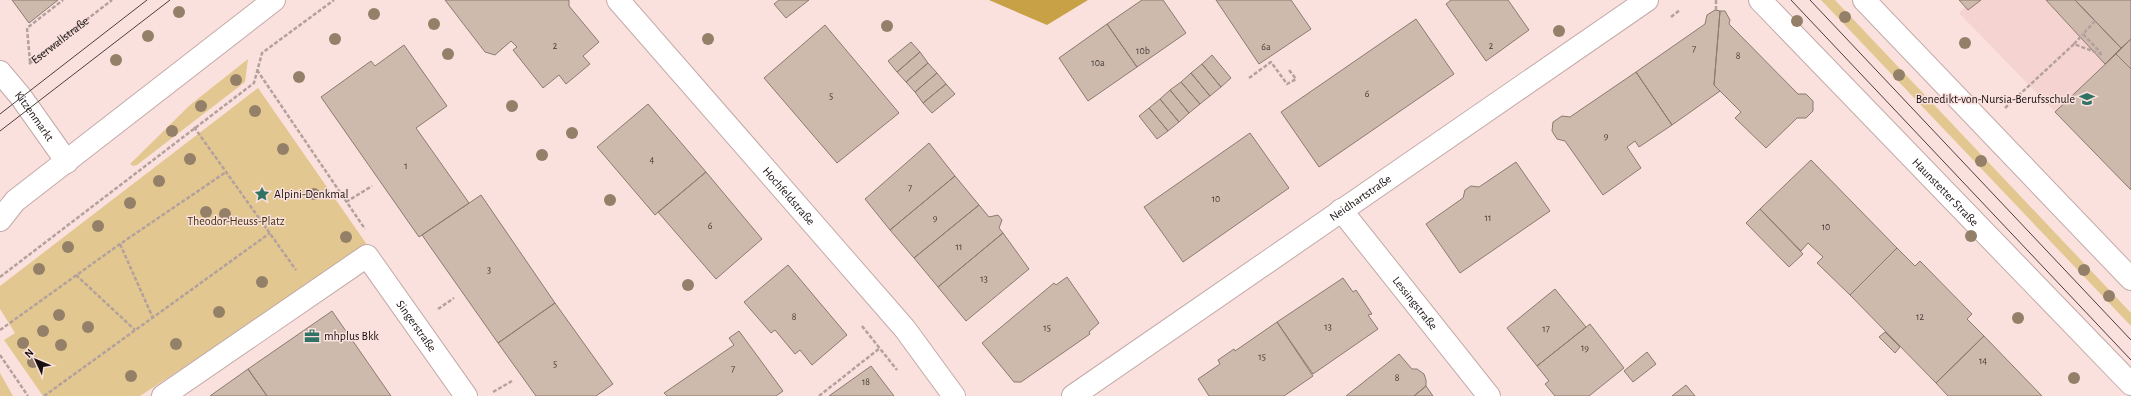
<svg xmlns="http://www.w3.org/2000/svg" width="2131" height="396" viewBox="0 0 2131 396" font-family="'Alegreya Sans',sans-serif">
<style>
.built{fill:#f5d3d0}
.green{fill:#e2c890}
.forest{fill:#c8a146}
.building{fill:#cdbaad;stroke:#8d7a6e}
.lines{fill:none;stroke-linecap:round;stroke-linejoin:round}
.minor-casing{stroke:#c3aaa8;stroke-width:24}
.major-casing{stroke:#c3aaa8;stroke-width:24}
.path{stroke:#b4a09d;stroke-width:2.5;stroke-dasharray:4 2;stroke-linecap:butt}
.minor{stroke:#fff;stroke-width:22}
.major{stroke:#fff;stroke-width:22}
.tram{stroke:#4b3f3e;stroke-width:1}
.tree{fill:#948069}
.labels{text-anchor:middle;stroke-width:3;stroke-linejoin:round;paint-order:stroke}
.number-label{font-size:10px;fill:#453a36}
.street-label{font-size:12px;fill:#18100f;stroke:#fae1de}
.poi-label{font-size:12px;fill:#18100f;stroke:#fae1de;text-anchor:start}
.park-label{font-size:12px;fill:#413109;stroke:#fae1de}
</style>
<rect width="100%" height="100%" fill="#fae1de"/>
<!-- built -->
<path class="built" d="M1972 0H2131V190L1959 13Z"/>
<!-- green -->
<path class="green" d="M1821 0H1835L2131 313V326Z
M248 59 245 82 137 165 133 166 130 164 190 105Z
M258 88 368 246 140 396H43L4 340 15 333 0 309V286Z
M0 373 13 396H0Z"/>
<!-- forest -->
<path class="forest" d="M989 0H1088L1047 25Z"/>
<!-- building -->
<path class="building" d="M12 0H58L29 23Z
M445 0H569V6L599 42 583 56 590 64 566 84 559 75 543 88 513 50 517 47 511 41 495 55 485 52Z
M779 0H809L786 18 774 4Z
M1142 0H1163L1186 33 1137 67 1107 24Z
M1216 0H1291L1311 29 1259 64Z
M1451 0H1508L1529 30 1486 61 1446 4Z
M1959 0H1981L1968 10Z
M2046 0H2075L2121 48 2105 64Z
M2075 0H2131V39L2121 48Z
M1715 10 1720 11 1714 85 1720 91 1672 125 1636 72 1705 24 1707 15Z
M1720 11H1725L1730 20 1729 24 1798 94H1806L1813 101V111L1806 118H1797L1766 148 1735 118 1741 112 1714 85Z
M1416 19 1454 74 1319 167 1281 112Z
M1107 24 1137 67 1088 101 1059 58Z
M825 25 899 113 837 163 764 78Z
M2131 39V69L2116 54Z
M911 42 920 52 897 72 888 61Z
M404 45 447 106 416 128 469 203 419 237 321 97 371 61 375 66Z
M920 52 928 63 906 82 897 72Z
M2116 54 2131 69V190L2055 112Z
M1212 55 1231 78 1221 87 1202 64Z
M928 63 937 73 915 92 906 82Z
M1202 64 1221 87 1210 96 1191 73Z
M1636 72 1672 125 1639 147 1635 141 1627 147 1641 168 1603 195 1565 141 1557 139 1552 131 1553 122 1562 116 1570 117Z
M937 73 946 84 923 103 915 92Z
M1191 73 1210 96 1200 104 1181 82Z
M1181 82 1200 104 1189 113 1170 90Z
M946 84 955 94 932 113 923 103Z
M1170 90 1189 113 1179 122 1160 99Z
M1160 99 1179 122 1168 131 1149 108Z
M648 104 706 172 655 215 597 147Z
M1149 108 1168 131 1157 139 1139 116Z
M1250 133 1289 188 1183 262 1144 207Z
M929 143 955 176 890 230 865 199Z
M1811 160 1897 248 1850 295 1817 263 1823 257 1808 243 1801 251 1760 209Z
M1516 162 1550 211 1460 273 1426 224 1463 198 1465 190 1471 186 1479 187Z
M706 172 762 239 716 279 658 212Z
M955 176 979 205 914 258 890 230Z
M481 195 555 303 498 343 422 235Z
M979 205 989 217 998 215 1002 220 999 228 1003 233 938 287 914 258Z
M1760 209 1803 254 1789 267 1746 223Z
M1003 233 1029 269 966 321 938 287Z
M1897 248 1915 266 1920 261 1972 314 1967 319 1984 336 1936 383 1850 295Z
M788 265 847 335 812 365 800 350 795 354 775 330 771 333 744 302Z
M1067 277 1099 323 1089 332 1090 334 1021 382H1014L982 343 1054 283 1056 285Z
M1343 278 1353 292 1356 290 1372 314 1368 315 1378 329 1313 374 1277 322Z
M1555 289 1586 327 1537 366 1507 328Z
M555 303 613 384 596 396H536L498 343Z
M332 311 391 396H267L248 369Z
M1277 322 1313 376 1284 396H1209L1198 379 1220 364 1218 360 1234 349 1235 351Z
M1590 324 1624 368 1589 396H1555L1545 384 1549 381 1537 366Z
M739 331 783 391 776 396H667L664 393 734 345 729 338Z
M1885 332 1900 347 1895 353 1879 337Z
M1984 336 2042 396H1948L1936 383Z
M1647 352 1656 364 1633 382 1624 371Z
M1399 354 1412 369H1417L1424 374 1426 380V386L1414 396H1346Z
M871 366 894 396H829Z
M248 369 267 396H210Z
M1686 385 1695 396H1672Z
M1426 386 1433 396H1414Z"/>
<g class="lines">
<!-- minor casing -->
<g class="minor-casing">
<g id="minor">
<path id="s2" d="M618 0 905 329 954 396"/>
<path id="s3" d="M1760 0 2131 384"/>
<path id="s4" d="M0 72 21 97 67 162"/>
<path id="s5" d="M1341 210 1489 396"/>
<path id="s6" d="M163 396 367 256 466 396"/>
<path id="s7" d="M1073 396 1647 0"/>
</g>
</g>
<!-- major casing -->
<g class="major-casing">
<path id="major" d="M1864 0 2131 279
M0 220 15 201 274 0"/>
</g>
<!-- path -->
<g class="path">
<path d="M1716 10V0"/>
<path d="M1671 17 1680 10"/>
<path d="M2095 21 2083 34 2101 53"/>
<path d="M2074 44 2083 34"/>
<path d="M30 62 27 28 63 0"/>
<path id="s1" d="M29 64 112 0"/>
<path d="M257 70 365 229"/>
<path d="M1249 78 1271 62 1287 84 1296 79 1289 70"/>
<path d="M2005 108 2074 44 2103 55"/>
<path d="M194 127 296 270"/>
<path d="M346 202 372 186"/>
<path d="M120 244 153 318"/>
<path d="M76 275 135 330"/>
<path d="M0 277 254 83 262 53 334 0"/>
<path d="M438 309 454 298"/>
<path d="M862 326 897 370"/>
<path d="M0 330 120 244 226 172"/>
<path d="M0 355 28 396"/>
<path d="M493 392 512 381"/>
<path d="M44 396 270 233"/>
<path d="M819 396 880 348"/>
</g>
<!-- minor -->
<use href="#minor" class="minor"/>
<!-- major -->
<use href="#major" class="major"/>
<!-- tram -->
<path class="tram" d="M1791 0 2131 360
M1810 0 2131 340
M0 114 147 0
M0 131 170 0"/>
</g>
<!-- trees -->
<g class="tree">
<circle cx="179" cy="12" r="6"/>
<circle cx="374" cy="14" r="6"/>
<circle cx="1845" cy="17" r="6"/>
<circle cx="1797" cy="21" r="6"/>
<circle cx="434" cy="24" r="6"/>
<circle cx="887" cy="26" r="6"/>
<circle cx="1559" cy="31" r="6"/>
<circle cx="148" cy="36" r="6"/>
<circle cx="335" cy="39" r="6"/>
<circle cx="708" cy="39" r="6"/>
<circle cx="1965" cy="43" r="6"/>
<circle cx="448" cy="54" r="6"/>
<circle cx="116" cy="60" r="6"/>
<circle cx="1899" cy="75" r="6"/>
<circle cx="299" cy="77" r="6"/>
<circle cx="236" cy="80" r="6"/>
<circle cx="201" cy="106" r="6"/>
<circle cx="512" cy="106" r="6"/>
<circle cx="255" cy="111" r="6"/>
<circle cx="172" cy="131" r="6"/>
<circle cx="572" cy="133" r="6"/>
<circle cx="283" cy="149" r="6"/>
<circle cx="542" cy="155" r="6"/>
<circle cx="190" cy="159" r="6"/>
<circle cx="1981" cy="161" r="6"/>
<circle cx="159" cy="181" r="6"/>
<circle cx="314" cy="194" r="6"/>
<circle cx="610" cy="200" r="6"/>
<circle cx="130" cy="203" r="6"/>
<circle cx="206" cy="212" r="6"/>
<circle cx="225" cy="214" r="6"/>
<circle cx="98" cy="226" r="6"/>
<circle cx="1971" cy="236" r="6"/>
<circle cx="346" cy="237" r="6"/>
<circle cx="68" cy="247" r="6"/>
<circle cx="39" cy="269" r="6"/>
<circle cx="2084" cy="270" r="6"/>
<circle cx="262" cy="282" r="6"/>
<circle cx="688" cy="285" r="6"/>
<circle cx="2109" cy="296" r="6"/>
<circle cx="219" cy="312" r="6"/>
<circle cx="59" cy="315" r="6"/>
<circle cx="2018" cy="318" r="6"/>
<circle cx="88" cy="327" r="6"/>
<circle cx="43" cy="331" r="6"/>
<circle cx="23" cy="343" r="6"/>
<circle cx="176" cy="344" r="6"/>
<circle cx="61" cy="345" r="6"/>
<circle cx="33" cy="362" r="6"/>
<circle cx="131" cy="376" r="6"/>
<circle cx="2074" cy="378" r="6"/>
</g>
<!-- icons -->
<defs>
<g id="school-bare" transform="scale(1.2)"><path d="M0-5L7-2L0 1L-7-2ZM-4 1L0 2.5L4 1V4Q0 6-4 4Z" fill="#307364" stroke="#fae1de" stroke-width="2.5" paint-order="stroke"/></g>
<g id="sight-bare" transform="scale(1.2)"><path d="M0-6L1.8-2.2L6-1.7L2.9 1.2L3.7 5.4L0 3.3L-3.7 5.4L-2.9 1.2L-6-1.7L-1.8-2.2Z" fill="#307364" stroke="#fae1de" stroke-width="2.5" paint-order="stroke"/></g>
<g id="office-bare" transform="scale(1.2)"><path d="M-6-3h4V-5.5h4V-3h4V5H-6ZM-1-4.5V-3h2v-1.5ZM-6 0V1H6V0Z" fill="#307364" stroke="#fae1de" stroke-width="2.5" paint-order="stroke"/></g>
</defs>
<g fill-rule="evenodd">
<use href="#school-bare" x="2087" y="99"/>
<use href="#sight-bare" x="262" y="194"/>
<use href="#office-bare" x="312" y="336"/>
</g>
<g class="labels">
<!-- number labels -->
<g class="number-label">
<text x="555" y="49">2</text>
<text x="1491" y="49">2</text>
<text x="1266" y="50">6a</text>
<text x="1694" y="52">7</text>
<text x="1143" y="54">10b</text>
<text x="1738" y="59">8</text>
<text x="1098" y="66">10a</text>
<text x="1367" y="97">6</text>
<text x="831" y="99">5</text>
<text x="1606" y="139">9</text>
<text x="652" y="163">4</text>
<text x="406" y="169">1</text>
<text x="910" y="191">7</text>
<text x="1216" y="202">10</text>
<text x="935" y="221">9</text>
<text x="1488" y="221">11</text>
<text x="710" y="229">6</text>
<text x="1826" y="230">10</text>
<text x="959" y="250">11</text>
<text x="489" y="273">3</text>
<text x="984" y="282">13</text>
<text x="794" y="320">8</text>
<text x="1920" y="320">12</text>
<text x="1328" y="330">13</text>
<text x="1047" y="331">15</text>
<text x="1546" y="332">17</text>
<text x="1585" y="351">19</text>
<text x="1262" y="360">15</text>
<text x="1983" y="364">14</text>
<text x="555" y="367">5</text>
<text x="733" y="372">7</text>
<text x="1397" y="381">8</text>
<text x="866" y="385">18</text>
</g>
<!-- street labels -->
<g class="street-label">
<text dy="4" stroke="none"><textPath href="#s1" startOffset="39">Eserwallstraße</textPath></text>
<text dy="4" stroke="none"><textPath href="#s4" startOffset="56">Kitzenmarkt</textPath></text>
<text dy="4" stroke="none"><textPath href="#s3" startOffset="267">Haunstetter Straße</textPath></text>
<text dy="4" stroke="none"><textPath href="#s2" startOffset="260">Hochfeldstraße</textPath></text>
<text dy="4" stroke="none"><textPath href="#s7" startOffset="349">Neidhartstraße</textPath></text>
<text dy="4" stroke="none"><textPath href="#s5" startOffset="119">Lessingstraße</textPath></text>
<text dy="4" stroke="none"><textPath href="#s6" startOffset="333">Singerstraße</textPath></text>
</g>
<!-- poi labels -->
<g class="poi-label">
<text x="2075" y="103" text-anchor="end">Benedikt-von-Nursia-Berufsschule</text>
<text x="274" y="198">Alpini-Denkmal</text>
<text x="324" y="340">mhplus Bkk</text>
</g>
<!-- park labels -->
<g class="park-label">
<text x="236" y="225">Theodor-Heuss-Platz</text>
</g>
</g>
<!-- north arrow -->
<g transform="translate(36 360) rotate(314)" stroke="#fae1de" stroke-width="3" paint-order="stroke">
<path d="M0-3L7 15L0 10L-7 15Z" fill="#18100f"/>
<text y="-6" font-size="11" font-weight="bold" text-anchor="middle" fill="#18100f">N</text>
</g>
</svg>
